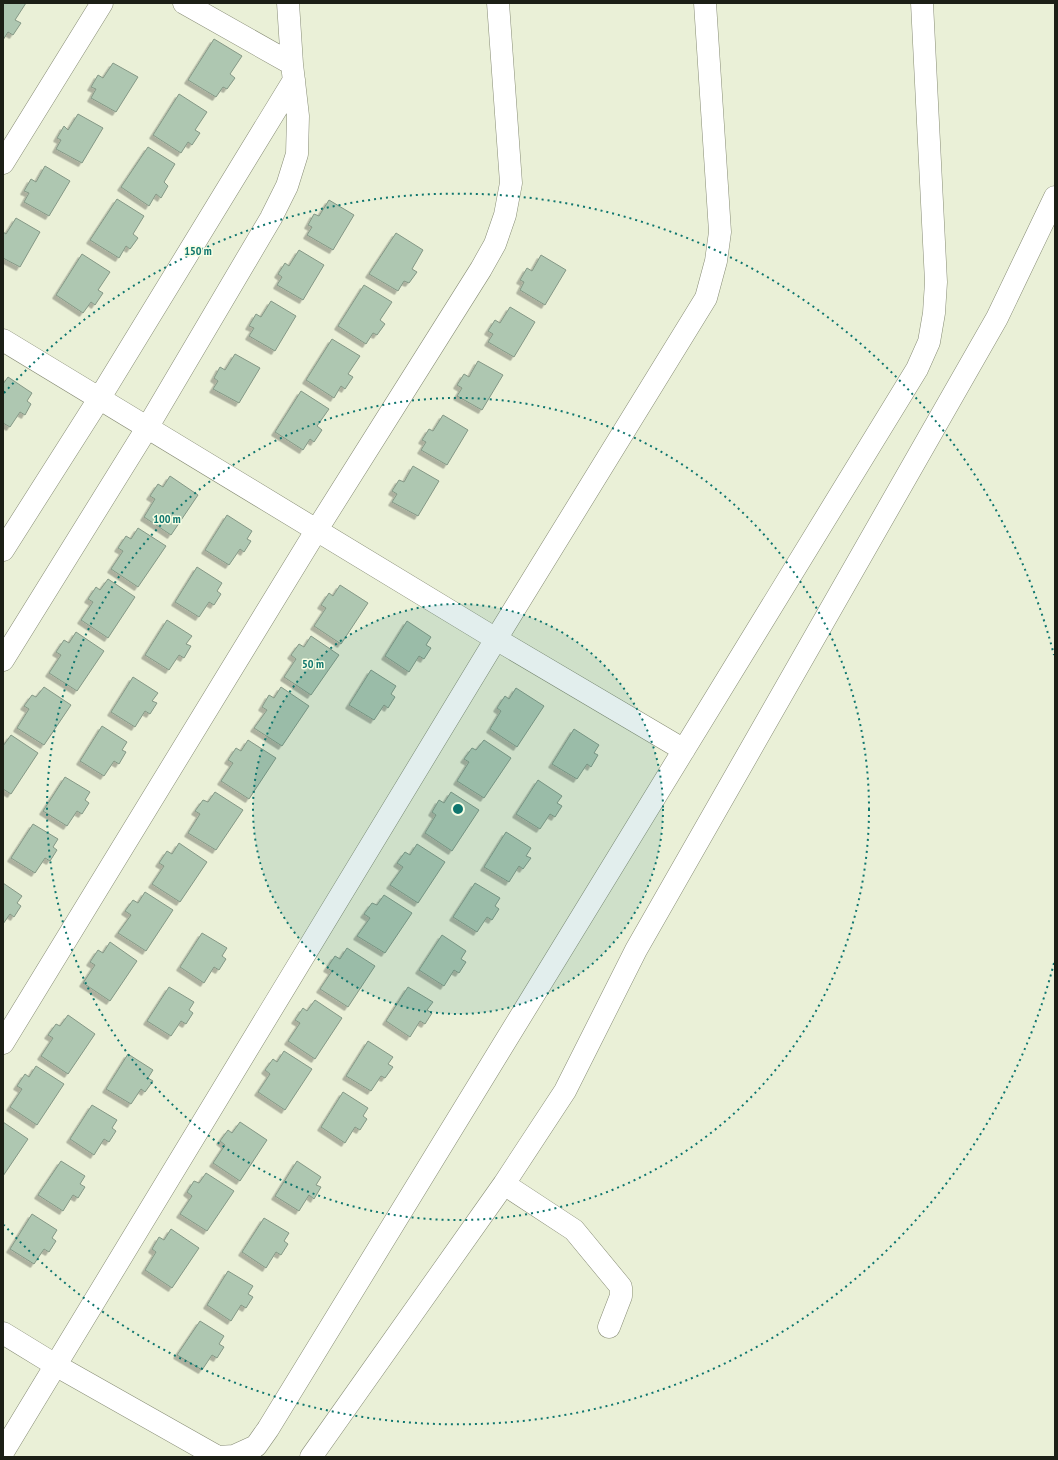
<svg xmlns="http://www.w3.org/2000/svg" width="1058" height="1460" viewBox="0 0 1058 1460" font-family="'PT Sans Narrow',sans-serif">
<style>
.building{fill:#aec7b1;stroke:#859886;filter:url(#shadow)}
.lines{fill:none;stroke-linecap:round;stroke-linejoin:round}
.minor-casing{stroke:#878c75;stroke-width:23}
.minor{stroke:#fff;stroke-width:22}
.ring{fill:none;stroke:#0f766e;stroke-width:2;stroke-dasharray:2 4}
.centre{fill:#0f766e;stroke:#f7fee4;stroke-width:2}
.ring-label{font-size:12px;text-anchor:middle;font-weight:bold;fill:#0f766e;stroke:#f7fee4;stroke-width:3;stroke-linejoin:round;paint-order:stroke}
</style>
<defs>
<filter id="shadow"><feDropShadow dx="-3.5" dy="3.5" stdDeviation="0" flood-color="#0004"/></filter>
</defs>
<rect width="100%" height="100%" fill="#eaf0d7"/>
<!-- building -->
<path class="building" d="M3 3H26L15 20 21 23 13 35 8 32 3 40Z
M214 39 242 56 230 74 235 78 227 89 223 87 216 97 188 80Z
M113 63 138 77 116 112 91 98 96 89 91 87 98 75 103 78Z
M179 94 207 112 195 130 200 133 192 145 188 142 181 153 153 135Z
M78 114 103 128 82 163 56 149 61 140 57 138 64 126 68 130Z
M148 147 175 164 164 182 168 186 161 198 156 194 149 206 121 187Z
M45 166 70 181 49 216 24 202 29 193 24 191 31 179 36 182Z
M117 199 144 216 133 234 138 238 130 249 126 246 119 258 90 240Z
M329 200 354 215 333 250 307 235 312 227 308 225 314 214 319 216Z
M16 218 40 232 20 267 3 258V232L6 234Z
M396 233 423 250 412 269 417 272 409 283 404 281 398 291 369 274Z
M299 250 324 265 303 300 277 285 282 277 278 274 285 263 289 266Z
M82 254 110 272 98 290 103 293 95 305 91 302 83 313 56 295Z
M541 255 566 270 545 305 520 290 524 282 520 280 527 268 532 271Z
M364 285 392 302 380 320 385 324 377 335 373 333 366 344 338 326Z
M271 301 296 316 275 351 249 336 254 328 249 326 256 314 261 317Z
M510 307 535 322 514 357 488 342 493 334 488 331 495 320 500 323Z
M332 339 360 356 348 374 353 377 345 389 341 386 334 398 306 380Z
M235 354 260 368 239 403 213 389 218 381 214 378 220 367 225 370Z
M478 361 503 375 482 410 457 396 462 388 457 385 464 374 469 377Z
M8 377 32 393 27 401 31 404 25 415 20 412 10 427 3 423V384Z
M301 391 329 409 317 426 322 430 314 442 310 439 303 450 275 432Z
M443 415 468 430 447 465 421 450 426 442 422 440 429 429 433 431Z
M413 466 439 481 418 516 392 502 397 494 392 491 399 480 404 482Z
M170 476 198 495 171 535 144 517 155 499 150 496 158 484 163 487Z
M227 515 252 531 247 539 251 541 244 552 240 549 229 565 205 550Z
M138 528 166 546 138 587 111 569 123 551 118 548 126 536 131 539Z
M197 567 222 583 217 591 221 594 214 605 209 602 199 617 175 602Z
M108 579 135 597 108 638 81 620 93 602 88 599 96 587 100 590Z
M340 585 368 603 341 644 314 626 326 608 321 605 329 593 333 596Z
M167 620 192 636 186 644 191 646 184 658 179 655 169 670 145 655Z
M407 621 431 637 426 645 431 648 424 659 419 656 409 672 385 656Z
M76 632 104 651 77 691 49 673 61 655 56 652 64 640 69 643Z
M311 636 339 655 311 695 284 677 296 659 291 655 299 644 304 647Z
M371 670 396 686 391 694 395 697 388 708 384 705 374 720 349 705Z
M133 677 158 693 152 701 157 703 150 714 145 711 135 727 111 712Z
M44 687 71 705 44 745 17 728 29 709 24 706 32 695 36 697Z
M281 687 309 706 282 746 254 728 267 710 262 707 269 695 274 698Z
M516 688 544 706 517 747 490 729 501 711 497 708 505 696 509 699Z
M102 726 127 742 122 750 126 752 119 764 114 761 104 776 80 761Z
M574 729 599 745 594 753 598 755 591 767 587 764 577 779 552 764Z
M11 735 38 753 11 794 3 789V746Z
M248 740 276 758 249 799 221 781 233 763 228 760 236 748 241 751Z
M484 740 511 758 484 798 457 781 469 762 464 759 472 748 476 750Z
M65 777 90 792 85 800 89 803 82 814 77 811 67 826 43 811Z
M538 780 562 796 557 803 562 806 555 817 550 814 540 829 516 814Z
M215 792 243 810 216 850 188 833 200 814 195 811 203 800 208 802Z
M451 792 479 810 452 851 425 833 436 815 432 812 439 800 444 803Z
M33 824 58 839 53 847 57 850 50 861 45 858 35 873 11 858Z
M506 832 531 848 526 856 531 858 523 869 519 866 509 882 484 867Z
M179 843 207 862 180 902 152 884 164 866 159 863 167 851 172 854Z
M417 844 445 862 418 903 390 885 403 867 397 863 405 852 410 855Z
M3 883 22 896 17 903 21 906 14 917 10 914 3 924Z
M475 883 500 898 495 906 499 909 492 920 487 917 477 932 453 917Z
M145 892 173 910 146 951 118 933 131 915 125 911 133 900 138 903Z
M384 895 412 913 385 953 357 936 370 918 364 914 372 903 377 905Z
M202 933 227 948 222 956 226 959 219 970 214 967 204 983 180 967Z
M442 935 466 951 461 959 466 962 459 973 454 970 444 986 419 970Z
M110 942 137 961 110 1001 83 983 95 965 90 962 98 950 103 953Z
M347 948 375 966 348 1007 320 989 332 971 327 968 335 956 340 959Z
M169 987 194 1002 189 1010 193 1013 186 1024 181 1021 171 1036 147 1021Z
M408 987 433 1002 427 1010 432 1013 425 1024 420 1021 410 1037 386 1021Z
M315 1000 342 1018 315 1059 288 1041 300 1023 295 1020 303 1008 307 1011Z
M68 1015 95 1034 68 1074 41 1056 53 1038 48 1035 56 1024 60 1026Z
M368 1041 393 1057 388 1064 393 1067 385 1078 381 1076 371 1091 346 1076Z
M284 1051 312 1069 285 1110 258 1092 270 1074 265 1070 273 1059 277 1062Z
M128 1054 153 1070 148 1078 153 1081 145 1092 141 1089 131 1104 106 1089Z
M36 1066 64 1084 37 1125 10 1107 22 1089 17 1086 25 1074 29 1077Z
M343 1092 368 1108 363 1116 367 1119 360 1130 355 1127 345 1143 321 1127Z
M92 1105 117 1120 112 1128 116 1131 109 1142 104 1139 94 1155 70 1139Z
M3 1122 28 1139 3 1176Z
M240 1122 267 1140 240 1181 213 1163 225 1145 220 1141 228 1130 232 1133Z
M61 1161 85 1176 80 1184 85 1187 78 1198 73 1195 63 1211 38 1195Z
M297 1161 321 1177 316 1185 321 1187 314 1199 309 1195 299 1211 275 1196Z
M206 1173 234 1191 207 1231 180 1214 192 1196 187 1192 194 1181 199 1183Z
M32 1214 57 1230 52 1238 56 1241 49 1252 44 1249 34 1264 10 1249Z
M264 1218 289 1233 284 1241 288 1244 281 1255 276 1252 266 1268 242 1252Z
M171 1229 199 1248 172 1288 145 1270 156 1252 152 1249 159 1237 164 1240Z
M228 1271 253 1286 248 1294 253 1297 246 1308 241 1305 231 1321 207 1305Z
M200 1321 224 1336 219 1344 224 1347 217 1358 212 1355 202 1370 177 1355Z"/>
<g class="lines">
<!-- minor casing -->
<g class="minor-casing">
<path id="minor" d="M184 3 292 64
M3 163 102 3
M3 340 496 639 684 750
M3 550 99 399 294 80
M3 660 147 428 271 218 287 186 297 154 298 116 292 64 288 3
M3 1043 316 531 481 269 495 244 505 215 511 183 498 3
M504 1184 574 1230 621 1287V1296L609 1327
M3 1333 57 1366 218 1457 234 1456 256 1446 268 1429 917 369 929 342 934 313 936 282 922 3
M3 1452 496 639 706 298 716 261 720 232 705 3
M311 1457 504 1184 565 1091 636 950 997 318 1055 197"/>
</g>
<!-- minor -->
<use href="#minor" class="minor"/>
</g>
<!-- distance rings -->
<circle cx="458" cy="809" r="205" fill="#0f766e" fill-opacity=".12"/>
<g class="ring">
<circle cx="458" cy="809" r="205"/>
<circle cx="458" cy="809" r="411"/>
<path d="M1054 963A616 616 0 0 1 4 1225M4 393A616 616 0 0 1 1054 655"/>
</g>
<circle cx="458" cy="809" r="6" class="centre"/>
<g class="ring-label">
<text x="198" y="255">150 m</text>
<text x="167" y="523">100 m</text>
<text x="313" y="668">50 m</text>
</g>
<!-- border -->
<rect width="1058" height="1460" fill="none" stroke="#1c1f16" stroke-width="8"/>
</svg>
